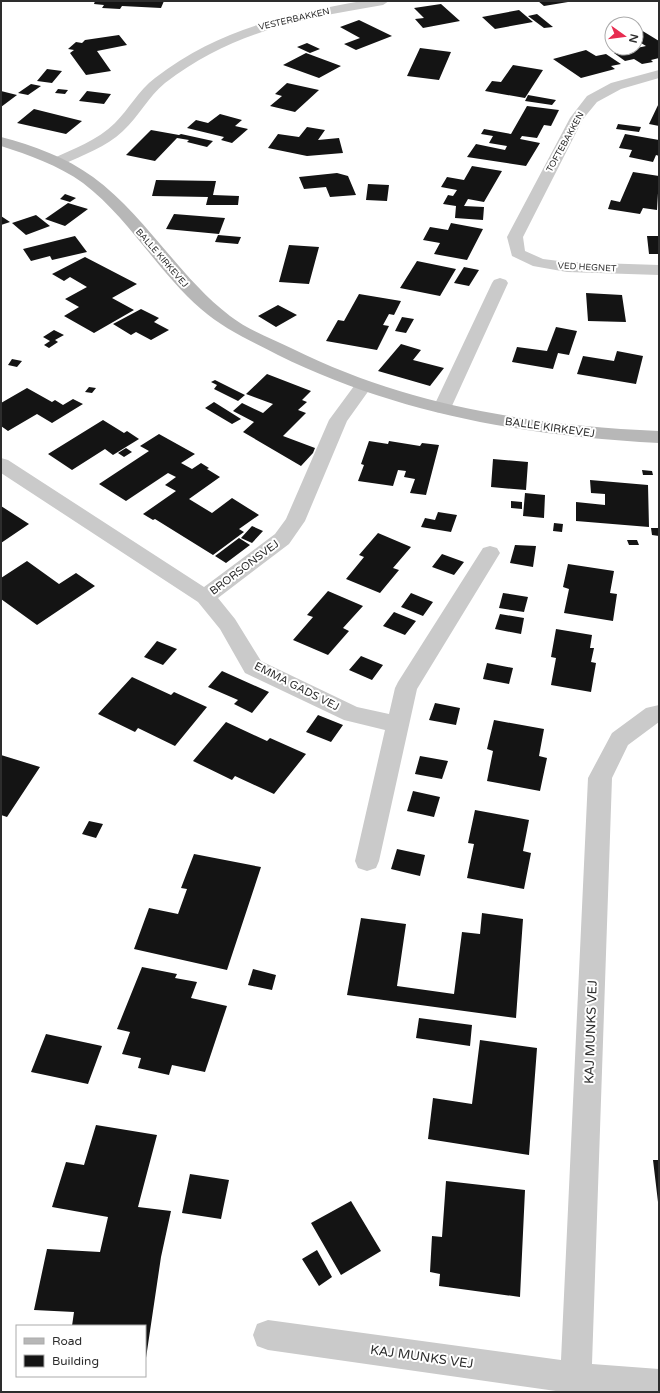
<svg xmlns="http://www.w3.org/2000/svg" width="660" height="1393" viewBox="0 0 660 1393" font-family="'Varela Round',sans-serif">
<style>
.building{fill:#141414}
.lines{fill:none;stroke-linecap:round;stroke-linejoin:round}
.street{fill:#cacaca;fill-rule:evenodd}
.secondary{fill:#b7b7b7;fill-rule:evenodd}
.labels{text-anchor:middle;stroke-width:4;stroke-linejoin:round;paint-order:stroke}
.far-street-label{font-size:9px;fill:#2d2d2d;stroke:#fff}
.street-label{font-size:11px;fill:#2d2d2d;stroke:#fff}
.near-street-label{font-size:13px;fill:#2d2d2d;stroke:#fff}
</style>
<rect width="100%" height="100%" fill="#fff"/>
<!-- building -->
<path class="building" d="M95 1H164L161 8 122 6 120 9 102 8 104 5 94 4Z
M538 1H567L568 2 544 6Z
M441 4 460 21 423 28 415 19 424 18 414 8Z
M519 10 533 22 495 29 482 17Z
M537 14 553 27 544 28 528 16Z
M359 20 392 36 356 50 344 44 360 38 340 27Z
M641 30 659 41V58L651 60 653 62 642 64 634 59 625 61 614 53 646 46 636 40V32Z
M119 35 127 45 97 51 111 71 86 75 70 53 74 50 68 49 76 42 82 43 85 40Z
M307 43 320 49 310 53 297 47Z
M420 48 451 52 439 80 407 76Z
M586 50 596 56 606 54 621 64 611 66 615 69 581 78 553 59Z
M306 53 341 66 319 78 283 65Z
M513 65 543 70 525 98 485 91 492 81 501 82Z
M47 69 62 71 52 83 37 81Z
M287 83 319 90 295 112 270 106 282 96 275 94Z
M31 84 41 86 28 95 18 93Z
M58 89 68 90 65 94 55 93Z
M1 91 17 95 1 107Z
M87 91 111 94 104 104 79 101Z
M528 95 556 100 552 105 525 101Z
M659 103V126L649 124Z
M527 106 559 110 551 126 544 125 537 138 522 136 520 139 540 143 526 166 467 157 476 144 505 150 507 146 489 143 493 136 481 134 484 129 511 134Z
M34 109 82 121 66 134 17 123Z
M220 114 242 120 235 126 248 129 232 143 221 140 224 137 187 128 196 120 208 123Z
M618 124 641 127 639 132 616 129Z
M307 127 325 130 318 140 339 138 343 153 307 156 268 148 278 134 299 137Z
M151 130 179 135 181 134 213 141 207 147 187 142 189 140 177 138 155 161 126 155Z
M625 134 659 140V156L656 155 653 162 629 157 632 150 619 148Z
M472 166 502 171 484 202 468 199 464 206 484 207 483 220 455 218 456 206 443 204 448 195 453 196 457 190 441 187 447 177 464 180Z
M633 172 659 176 657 210 643 208 640 214 608 209 611 200 620 202Z
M337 173 348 176 356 195 330 197 326 187 304 189 299 177Z
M156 180 216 181 213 195 239 196 238 205H206L208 197 152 196Z
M368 184 389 185 387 201 366 200Z
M65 194 76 198 70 202 60 199Z
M68 203 88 209 65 226 45 219Z
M174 214 225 218 219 234 166 229Z
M36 215 50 226 26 235 12 223Z
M1 216 10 222 1 225Z
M451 223 483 229 467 260 434 254 440 243 423 240 430 227 448 230Z
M218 235 241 237 238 244 215 242Z
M75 236 87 252 52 260 50 256 31 261 23 249Z
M647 236H659V254H649Z
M289 245 319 247 309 284 279 282Z
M85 257 137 284 112 298 134 310 94 333 64 316 79 307 65 299 87 287 70 277 64 281 52 274Z
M417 261 456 269 440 296 400 288Z
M464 267 479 270 469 286 454 283Z
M586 293 622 295 626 322 588 321Z
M359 294 401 301 394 315 389 314 383 325 389 326 377 350 326 341 338 320 344 321Z
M278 305 297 315 276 327 258 316Z
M141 309 159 318 154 322 169 330 151 340 136 332 131 335 113 324Z
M402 317 414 319 406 333 395 331Z
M556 327 577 331 569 355 558 353 553 369 512 362 517 347 547 351Z
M54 330 64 335 55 340 58 342 49 348 44 345 50 341 43 337Z
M401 344 421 350 413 360 444 368 430 386 378 371Z
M617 351 643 356 636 384 577 374 583 356 614 361Z
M12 359 22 361 17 367 8 365Z
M267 374 311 391 302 400 307 402 298 410 306 413 283 436 315 448 313 453 301 466 243 432 254 422 233 411 242 403 263 413 273 404 246 394Z
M215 380 245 395 238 401 214 389 217 385 211 382Z
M89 387 96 388 92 393 85 392Z
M27 388 52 402 55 400 63 405 73 399 83 404 52 423 37 414 8 431 1 426V403Z
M214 402 241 419 232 424 205 408Z
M103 420 124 433 127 431 139 439 113 455 105 449 72 470 48 454Z
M159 434 195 454 181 463 192 469 201 463 209 468 207 469 220 477 189 499 212 513 232 498 259 515 239 529 244 532 213 555 155 519 153 520 143 514 176 491 165 485 176 477 168 473 126 501 99 484 149 451 140 446Z
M369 441 388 444 389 441 420 446 422 443 439 445 426 495 410 493 415 479 404 477 406 471 398 470 393 486 358 481 364 465 361 464Z
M126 448 132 452 124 457 118 453Z
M493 459 528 462 526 490 491 487Z
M642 470 652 471 653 475H643Z
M590 480 648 485 649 527 576 521V502L605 505V494L591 493Z
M525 493 545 495 544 518 523 516Z
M511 501 522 502V509L511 508Z
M1 506 29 524 1 543Z
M438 512 457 515 451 532 421 527 425 518 435 520Z
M554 523 563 524 562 532 553 531Z
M252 526 263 531 252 543 241 538Z
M651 528H659V536L652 535Z
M378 533 411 547 393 568 399 570 380 593 346 579 364 557 359 555Z
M239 538 250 545 226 563 215 556Z
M627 540H637L639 545H629Z
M515 545 536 546 533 567 510 563Z
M442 554 464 562 454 575 432 567Z
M27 561 59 584 76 573 95 586 37 625 1 599V578Z
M568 564 614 571 610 593 617 594 613 621 564 613 569 589 563 587Z
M328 591 363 606 343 628 349 631 328 655 293 640 313 617 307 615Z
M411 593 433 602 423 616 401 607Z
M503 593 528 597 524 612 499 608Z
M394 612 416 621 405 635 383 626Z
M500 614 524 618 521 634 495 629Z
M556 629 592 635 590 648H594L591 662 596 663 591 692 551 685 556 658 551 657Z
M157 641 177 649 163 665 144 657Z
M361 656 383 665 372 680 349 670Z
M487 663 513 668 509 684 483 679Z
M222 671 269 692 252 713 234 704 238 700 208 687Z
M132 677 171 695 174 692 207 707 175 746 138 728 135 732 98 714Z
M435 703 460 708 456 725 429 720Z
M318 715 343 725 331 742 306 732Z
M494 720 544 729 539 756 547 758 540 791 487 781 493 751 487 749Z
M226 722 267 741 270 738 306 754 274 794 235 776 232 780 193 761Z
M1 755 40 767 7 817 1 815Z
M420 756 448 761 442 779 415 774Z
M413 791 440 797 434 817 407 811Z
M475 810 529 820 523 851 531 853 524 889 467 878 474 844 468 843Z
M89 821 103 824 96 838 82 834Z
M397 849 425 855 420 876 391 869Z
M194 854 261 867 227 970 134 949 149 908 178 914 187 889 181 888Z
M482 913 523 919 516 1018 347 995 361 918 406 924 397 986 454 994 462 932 480 934Z
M142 967 177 974 175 978 197 982 191 998 227 1006 205 1072 172 1065 169 1075 138 1068 141 1058 122 1054 130 1032 117 1029Z
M253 969 276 975 272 990 248 985Z
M419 1018 472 1025 470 1046 416 1038Z
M46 1034 102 1046 88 1084 31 1072Z
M480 1040 537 1048 529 1155 428 1139 433 1098 472 1104Z
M96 1125 157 1135 138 1207 171 1211 161 1257 146 1358 145 1326H72L74 1312 34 1310 47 1249 100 1252 108 1217 52 1207 66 1162 84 1165Z
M653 1160H659V1202H658Z
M190 1174 229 1180 221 1219 182 1213Z
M446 1181 525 1190 520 1297 439 1286 440 1274 430 1272 432 1236 442 1237Z
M351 1201 381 1251 341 1275 311 1223Z
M317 1250 332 1277 319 1286 302 1259Z"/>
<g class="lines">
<!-- street -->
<path class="street" d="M362 1H389L383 5C301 19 233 31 165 83 148 97 139 116 123 131 106 147 83 155 62 165H52L50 162 52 159C73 149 98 140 115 123 129 109 138 91 155 78 219 29 284 15 362 1Z
M659 70V78L621 89 597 102 583 119 523 237 525 251 543 259 567 262 659 265V275L567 272 533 266 512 256 507 237 570 118 587 96 611 83Z
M500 278 506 280 508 283 451 408 448 412 442 413 436 412 433 408 492 283 494 280Z
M363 381 369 382 372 386 347 421 305 521 289 544 218 598 235 619 261 661 357 707 389 714 395 688 398 682 483 548 490 546 497 548 500 553 417 689 379 861 376 868 367 871 358 868 355 861 385 730 344 720 245 673 220 629 198 602 1 473V458L8 460 204 587 275 534 286 519 329 420 357 382Z
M659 705V722L628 745 612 778 592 1364 659 1369V1392H563L268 1350 257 1346 253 1335 257 1324 268 1320 561 1360 588 778 612 733 646 708Z"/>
<!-- secondary -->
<path class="secondary" d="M1 137C33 145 67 158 93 177 146 216 178 276 230 316 248 330 272 339 293 349 408 406 532 425 659 431V443C527 436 397 414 278 355 251 341 224 329 201 309 157 271 129 218 83 183 58 165 29 155 1 146Z"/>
</g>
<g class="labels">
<!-- far-street labels -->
<g class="far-street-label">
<text transform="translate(294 19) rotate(-13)" y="3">VESTERBAKKEN</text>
<text transform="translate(565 142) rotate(-61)" y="3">TOFTEBAKKEN</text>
<text transform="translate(162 258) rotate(49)" y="3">BALLE KIRKEVEJ</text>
<text transform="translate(587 267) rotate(3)" y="3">VED HEGNET</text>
</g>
<!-- street labels -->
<g class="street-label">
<text transform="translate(550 427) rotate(8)" y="4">BALLE KIRKEVEJ</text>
<text transform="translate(244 567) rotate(-37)" y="4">BRORSONSVEJ</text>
<text transform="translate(297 686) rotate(27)" y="4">EMMA GADS VEJ</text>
</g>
<!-- near-street labels -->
<g class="near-street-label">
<text transform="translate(590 1032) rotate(-88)" y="5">KAJ MUNKS VEJ</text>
<text transform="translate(422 1356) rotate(8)" y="5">KAJ MUNKS VEJ</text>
</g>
</g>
<!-- border -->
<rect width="660" height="1393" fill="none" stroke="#2d2d2d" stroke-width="4"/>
<!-- legend -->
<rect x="16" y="1325" width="130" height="52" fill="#ffffff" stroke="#ababab"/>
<rect x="24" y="1338" width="20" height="6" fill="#b7b7b7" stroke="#ababab"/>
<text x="52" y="1345" font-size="12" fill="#2d2d2d">Road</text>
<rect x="24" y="1355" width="20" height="12" fill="#141414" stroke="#ababab"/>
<text x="52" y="1365" font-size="12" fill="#2d2d2d">Building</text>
<!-- north arrow -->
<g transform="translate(624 36) rotate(104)"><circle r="19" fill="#ffffff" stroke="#ababab"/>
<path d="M0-3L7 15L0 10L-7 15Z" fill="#e72c50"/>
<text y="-6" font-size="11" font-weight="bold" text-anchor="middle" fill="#2d2d2d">N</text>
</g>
</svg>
